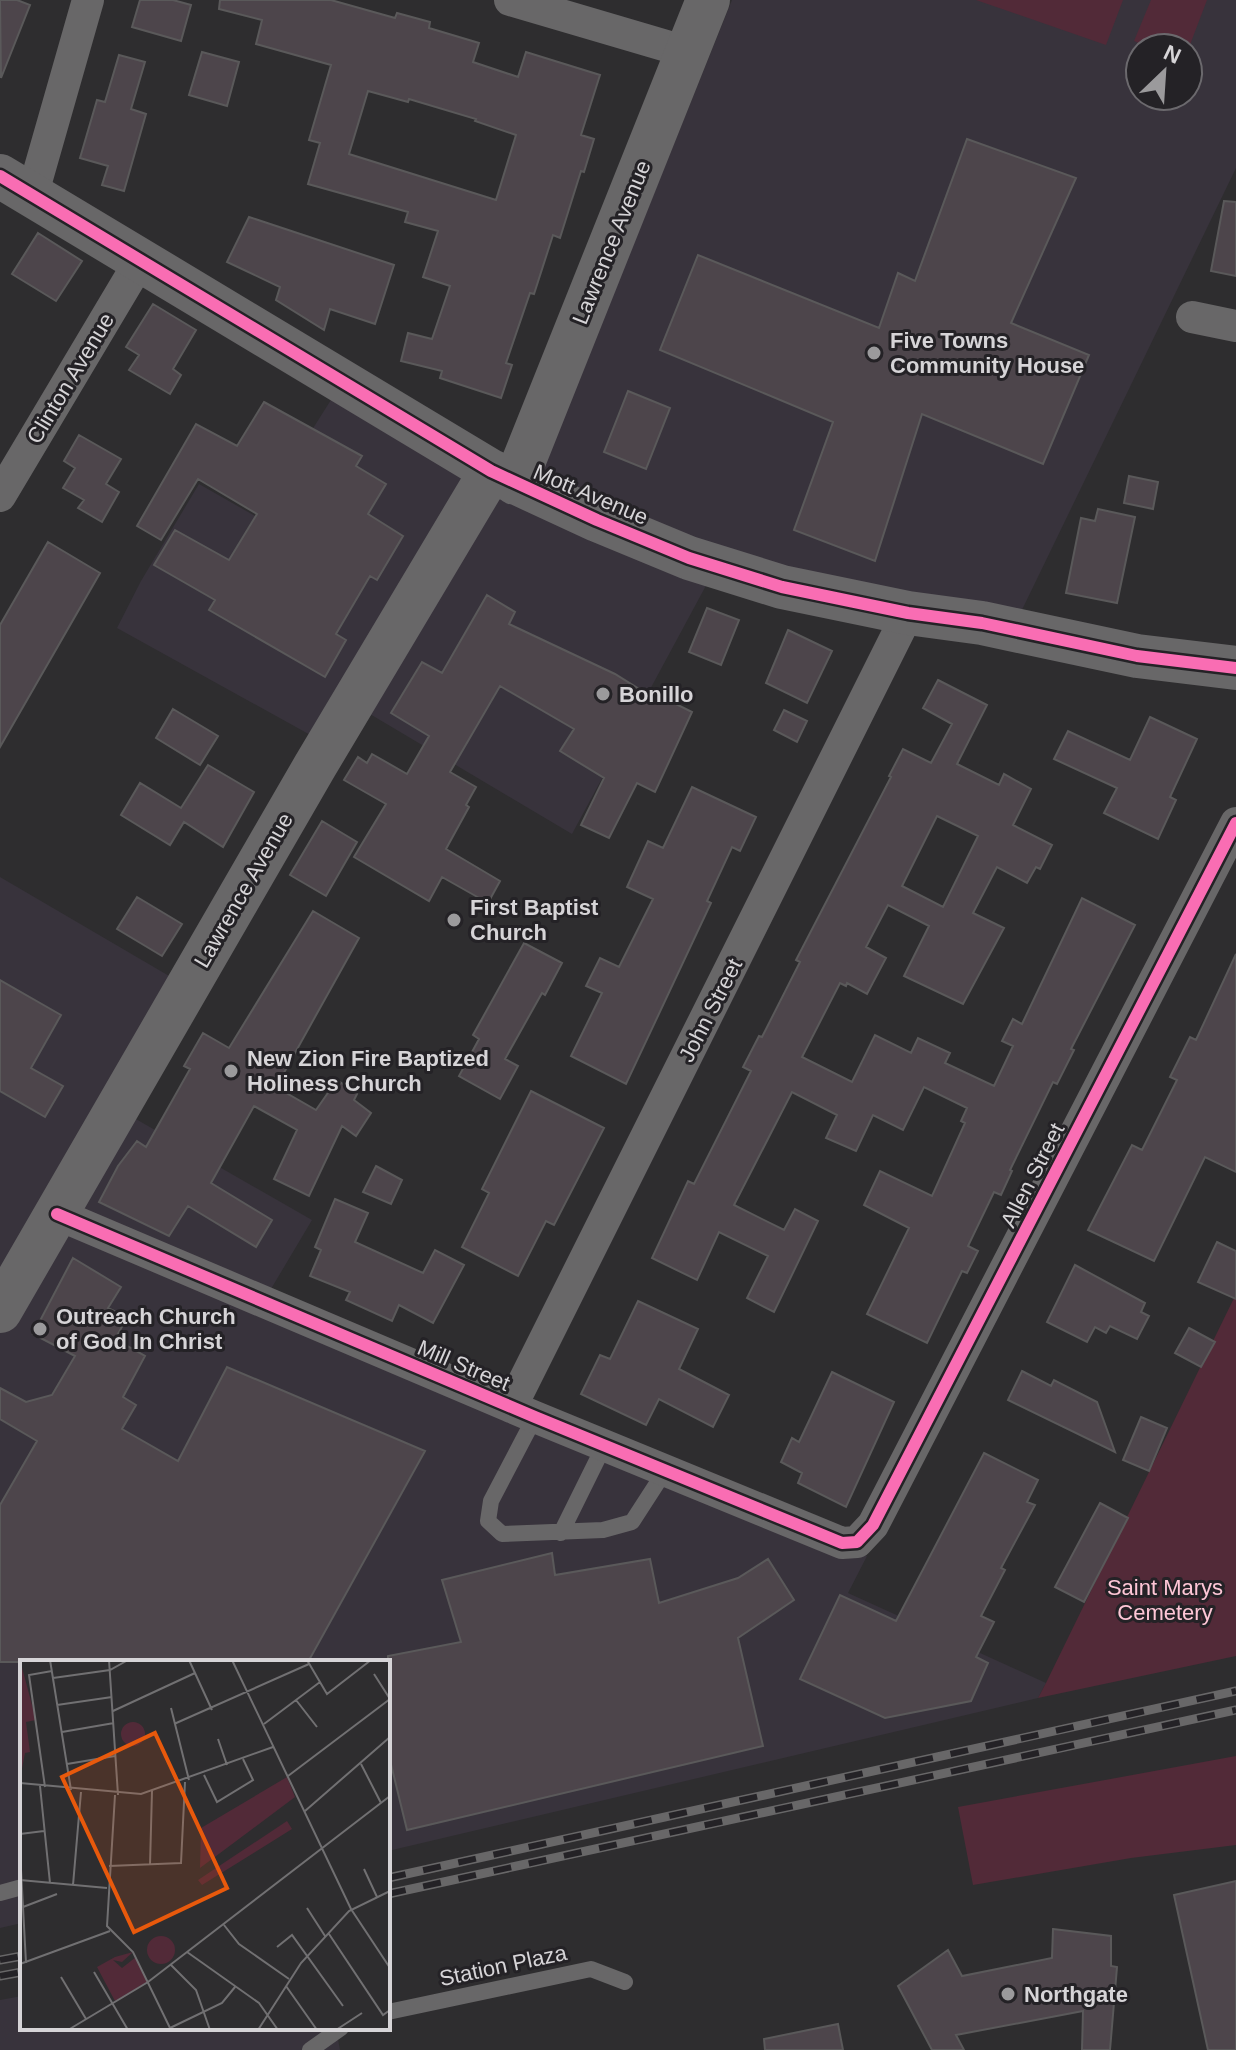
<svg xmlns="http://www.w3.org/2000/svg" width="1236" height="2050" viewBox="0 0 1236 2050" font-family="Arial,sans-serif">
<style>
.built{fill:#38333c;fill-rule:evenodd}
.green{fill:#522a38}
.building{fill:#4d454b;stroke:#5a595a;stroke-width:2;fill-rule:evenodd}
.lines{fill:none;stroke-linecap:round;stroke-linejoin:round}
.lane{stroke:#686768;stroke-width:16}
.street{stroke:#686768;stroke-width:32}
.secondary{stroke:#686768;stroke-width:44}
.rail-casing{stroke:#686768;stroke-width:9}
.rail{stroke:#242226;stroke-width:6;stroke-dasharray:18;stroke-linecap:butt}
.cycleway-casing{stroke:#242226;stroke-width:17}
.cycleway{stroke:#f96db3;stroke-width:12}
.poi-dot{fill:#9b9a9c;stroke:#242226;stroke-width:3}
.labels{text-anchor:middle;stroke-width:6;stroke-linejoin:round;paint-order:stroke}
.street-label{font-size:22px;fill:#d6d4d7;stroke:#242226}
.poi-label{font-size:22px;font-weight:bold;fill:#d6d4d7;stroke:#242226;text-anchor:start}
.park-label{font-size:22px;fill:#fec6d6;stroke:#242226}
.inset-road{fill:none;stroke:#717072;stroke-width:2}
.view{fill:#e8590c;fill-opacity:0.15;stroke:#e8590c;stroke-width:4}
.inset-edge{fill:none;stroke:#d6d4d7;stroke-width:4}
</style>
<rect width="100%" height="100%" fill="#2e2d2f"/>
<!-- built -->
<path class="built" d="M732 0H1236V168L1019 616 723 554 572 834 348 701 323 742 117 628 141 581 199 484 269 524 276 487 341 384 540 476ZM1140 48H1188V96H1140Z
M0 877 176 980 101 1099 312 1220 265 1299 867 1556 848 1593 1046 1683 1038 1698 388 1851V1662H22V1923L0 1928Z
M22 1996V2028H336L340 2050H0V2000Z"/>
<!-- green -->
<path class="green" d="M976 0H1123L1106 45Z
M1151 0H1207L1188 50 1151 48 1134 41Z
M1236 1294V1656L1038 1698 1046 1683Z
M1236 1756V1845L1131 1858 973 1885 958 1807Z"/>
<!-- building -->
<path class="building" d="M0 0H17L30 5 1 78Z
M140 0H173L191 5 181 41 132 27Z
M220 0H331L395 18 397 13 430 22 429 28 479 43 473 62 518 77 526 52 600 75 581 135 594 139 584 172 581 171 560 238 553 235 534 294 530 293 506 363 512 365 501 398 440 378 442 371 401 361 408 333 432 339 450 286 423 277 438 231 405 222 408 212 308 184 320 143 309 140 331 65 256 44 262 20 219 9ZM368 91 408 102 409 99 476 119 475 121 516 135 496 200 349 154Z
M202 52 239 62 227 106 189 95Z
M119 55 145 62 131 109 146 114 124 191 102 185 108 166 80 158 97 100 105 102Z
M967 139 1076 178 1011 323 1089 355 1043 464 922 414 875 561 794 530 833 422 660 350 698 255 879 328 898 273 915 281Z
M1224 201 1236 202V276L1211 271Z
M249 217 394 265 375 324 330 309 324 330 276 300 280 287 227 262Z
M38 233 82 261 56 301 12 274Z
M153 304 196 330 173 369 181 375 170 394 129 370 139 355 126 347Z
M628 391 670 408 646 469 604 452Z
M264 402 362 456 356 466 386 484 368 514 403 536 377 580 370 576 336 634 346 640 325 677 209 610 215 600 154 565 175 530 229 560 257 514 198 479 161 540 137 526 196 424 237 446Z
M79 435 121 459 106 484 119 492 102 522 78 508 84 500 63 488 75 468 64 461Z
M1129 476 1158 482 1153 509 1124 503Z
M1098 509 1135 517 1117 603 1066 593 1081 518 1095 521Z
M48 542 100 573 0 747V625Z
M487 595 515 612 509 624 615 674 652 697 654 693 692 712 655 792 637 783 609 838 581 825 604 778 560 751 574 729 500 686 450 772 476 787 466 805 469 807 446 849 500 881 488 903 442 877 429 901 354 857 386 804 344 780 358 757 367 763 372 754 407 774 429 736 391 713 422 662 442 673Z
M707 608 739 620 721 665 689 652Z
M788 630 832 651 807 703 766 683Z
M938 680 987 705 957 764 999 785 1004 774 1031 789 1013 825 1052 845 1040 869 1036 867 1027 883 997 867 973 913 1004 928 963 1004 904 976 929 926 888 905 866 947 886 958 867 994 847 983 846 986 840 983 802 1057 852 1082 875 1035 911 1053 918 1038 950 1053 945 1063 994 1086 1013 1046 1002 1041 1013 1019 1022 1024 1082 898 1135 925 1071 1049 1074 1050 1057 1084 1053 1082 1010 1170 1012 1171 1001 1195 994 1192 968 1246 978 1251 967 1273 962 1271 927 1343 867 1314 909 1228 864 1205 880 1171 932 1196 965 1123 961 1121 967 1108 924 1087 903 1130 873 1115 856 1151 826 1138 837 1115 792 1092 734 1205 784 1230 795 1209 818 1221 774 1312 747 1298 768 1256 719 1232 697 1280 652 1258 688 1181 694 1184 751 1071 743 1067 759 1036 762 1037 800 962 796 960 891 777 889 776 903 749 931 763 952 724 923 708ZM937 816 978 836 943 907 902 886Z
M173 709 218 736 200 765 156 738Z
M784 710 807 721 797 742 774 730Z
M1150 717 1197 739 1170 797 1176 800 1158 839 1104 813 1117 788 1054 759 1068 731 1130 760Z
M208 765 254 792 223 847 184 822 170 845 121 815 140 783 181 808Z
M692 787 756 817 740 851 732 847 707 901 711 903 626 1084 571 1056 602 993 586 986 600 958 619 967 653 899 627 887 648 841 663 848Z
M322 821 357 842 326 896 290 875Z
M137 897 182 924 162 956 117 929Z
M313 911 359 938 276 1087 316 1110 337 1080 357 1094 354 1100 371 1113 356 1136 342 1126 309 1196 274 1179 297 1130 254 1106 211 1183 272 1220 256 1247 188 1206 169 1236 99 1202 118 1166 137 1141 146 1147 190 1069 184 1066 203 1033 229 1048Z
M524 943 562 963 545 995 542 993 505 1059 518 1066 500 1099 459 1076 479 1039 473 1035Z
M1236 954V1172L1205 1157 1154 1261 1088 1230 1132 1145 1142 1150 1177 1080 1170 1077 1190 1037 1196 1040Z
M0 980 61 1015 31 1068 63 1086 45 1117 0 1091Z
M531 1091 604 1128 554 1225 546 1221 518 1276 462 1247 489 1193 482 1189Z
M376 1166 402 1180 391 1204 363 1192Z
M335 1199 368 1213 355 1242 423 1273 435 1250 464 1265 433 1323 399 1305 392 1321 346 1300 350 1292 310 1276 321 1250 315 1247Z
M1217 1242 1236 1251V1299L1198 1282Z
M73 1258 121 1287 108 1308 116 1312 112 1319 123 1325 115 1339 145 1356 123 1397 136 1405 122 1429 178 1461 227 1367 425 1451 308 1662H0V1505L37 1441 0 1419V1388L26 1402 52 1395 75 1356 33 1334Z
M1075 1265 1145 1303 1141 1312 1149 1316 1137 1339 1110 1326 1106 1333 1095 1327 1087 1342 1047 1322Z
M638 1301 698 1329 679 1369 729 1395 713 1427 659 1399 646 1425 581 1394 600 1355 610 1359Z
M1189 1328 1215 1342 1201 1367 1175 1353Z
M1022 1371 1051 1386 1054 1380 1097 1402 1115 1452 1008 1400Z
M832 1372 894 1402 846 1507 798 1483 802 1473 781 1462 792 1438 799 1442Z
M1141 1417 1167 1428 1149 1471 1123 1460Z
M984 1453 1038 1480 1027 1502 1035 1505 1001 1568 1005 1570 981 1616 994 1622 976 1657 988 1663 971 1701 885 1718 800 1679 840 1595 896 1621Z
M1100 1503 1128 1518 1084 1602 1055 1587Z
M552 1553 555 1575 650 1559 659 1603 738 1578 768 1559 794 1600 738 1638 763 1746 407 1830 388 1752V1656L461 1642 442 1580Z
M1236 1881V2050H1208L1174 1895Z
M1053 1929 1111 1936V1966L1117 1967 1110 2050H1082L1083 2011 956 2035 964 2050H932L898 1986 948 1950 962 1976 1052 1958Z
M838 2024 843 2050H765L764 2039Z"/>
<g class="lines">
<!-- lane -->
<path class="lane" d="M535 1417 491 1501 488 1521 502 1534 603 1530 632 1522 665 1471
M561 1533 604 1446
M0 1893 22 1887
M388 2012 591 1969 625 1982
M310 2050 341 2028"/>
<!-- street -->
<path class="street" d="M510 0 687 52
M32 196 88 0
M1192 317 1236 326
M0 496 140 261
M57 1214 535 1417 842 1543 857 1542 873 1525 1236 823
M511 1407 908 613"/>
<!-- secondary -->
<path class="secondary" d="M0 176 491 471 597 520 689 558 782 587 908 613 982 623 1137 656 1236 668
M515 483 708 0
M0 1311 315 766 491 471"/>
<!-- rail casing -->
<g class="rail-casing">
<path id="rail" d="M388 1878 1236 1691
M388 1894 1236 1710
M0 1960 22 1956
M0 1976 22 1972"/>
</g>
<!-- rail -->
<use href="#rail" class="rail"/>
<!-- cycleway casing -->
<g class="cycleway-casing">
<path id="cycleway" d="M0 176 491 471 597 520 689 558 782 587 908 613 982 623 1137 656 1236 668
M57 1214 535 1417 842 1543 857 1542 873 1525 1236 823"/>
</g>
<!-- cycleway -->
<use href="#cycleway" class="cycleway"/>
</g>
<!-- markers -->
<g class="poi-dot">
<circle cx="874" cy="353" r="8"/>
<circle cx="603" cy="694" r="8"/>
<circle cx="454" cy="920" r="8"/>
<circle cx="231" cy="1071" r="8"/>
<circle cx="40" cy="1329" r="8"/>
<circle cx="1008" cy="1994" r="8"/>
</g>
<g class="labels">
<!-- street labels -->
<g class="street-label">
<text transform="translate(611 242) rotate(-68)" y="8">Lawrence Avenue</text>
<text transform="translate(70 378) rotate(-59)" y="8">Clinton Avenue</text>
<text transform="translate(591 494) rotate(23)" y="8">Mott Avenue</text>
<text transform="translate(243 890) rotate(-60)" y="8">Lawrence Avenue</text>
<text transform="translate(710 1010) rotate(-63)" y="8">John Street</text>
<text transform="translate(1032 1175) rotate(-63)" y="8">Allen Street</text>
<text transform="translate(464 1365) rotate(23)" y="8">Mill Street</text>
<text transform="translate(503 1965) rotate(-12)" y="8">Station Plaza</text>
</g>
<!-- poi labels -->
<g class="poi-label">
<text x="890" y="348">Five Towns<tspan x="890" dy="25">Community House</tspan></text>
<text x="619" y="702">Bonillo</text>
<text x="470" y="915">First Baptist<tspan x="470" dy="25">Church</tspan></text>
<text x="247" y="1066">New Zion Fire Baptized<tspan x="247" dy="25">Holiness Church</tspan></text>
<text x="56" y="1324">Outreach Church<tspan x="56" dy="25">of God In Christ</tspan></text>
<text x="1024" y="2002">Northgate</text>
</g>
<!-- park labels -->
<g class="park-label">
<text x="1165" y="1595">Saint Marys<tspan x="1165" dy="25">Cemetery</tspan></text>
</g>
</g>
<!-- overview -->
<g transform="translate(20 1660)">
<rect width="370" height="370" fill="#2e2d2f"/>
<path d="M0 0 16 60 6 62 10 92 5 93 0 119ZM101 74a12 12 0 1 1 24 0a12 12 0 1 1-24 0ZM267 117 275 137 180 208 181 168ZM267 161 272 169 182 225 178 220ZM127 290a14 14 0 1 1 28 0a14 14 0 1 1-28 0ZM113 292 102 302 93 300 102 308 116 297 127 322 95 341 77 307 95 297Z" fill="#522a38"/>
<path class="inset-road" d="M30 0 51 130M89 0 98 135M169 0 192 50M212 0 331 249 370 308M287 0 307 34 351 0M354 14 370 39M33 18 90 10 108 0M276 40 297 67M37 45 92 37M151 48 169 120M93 51 175 13M154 64 289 4M244 64 300 22M42 72 94 63M198 79 207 105M47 104 95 96M341 104 361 143M184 115 197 142 233 120 223 99M268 116 370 39M0 123 121 134 253 87M20 126 30 223M25 127 9 15 32 11M95 135 87 266 113 292 151 370M285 151 370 77M0 174 24 171M0 191 6 303M130 205 132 131M89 206 161 203 165 122M344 209 357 237M0 220 87 228M53 225 61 132M3 247 37 234M287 248 305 276M204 265 219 284 269 319M309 274 363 355 370 350M257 287 272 275 323 346M167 292 239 343 258 370M0 304 90 271M151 305 176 330 190 370M74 312 108 370M41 317 66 359M266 326 297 370M150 368 202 343 215 327M48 370 128 322 370 136M238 370 281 303 329 251 370 231M316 370 342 353"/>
<path class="view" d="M135 73 207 228 114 272 42 117Z"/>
<rect width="370" height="370" class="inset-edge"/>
</g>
<!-- north arrow -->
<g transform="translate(1164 72) rotate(25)"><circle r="38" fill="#242226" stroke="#6b696d" stroke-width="2"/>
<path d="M0-6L14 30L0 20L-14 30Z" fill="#9b9a9c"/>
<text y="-12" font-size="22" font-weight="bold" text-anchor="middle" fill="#d6d4d7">N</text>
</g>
</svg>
